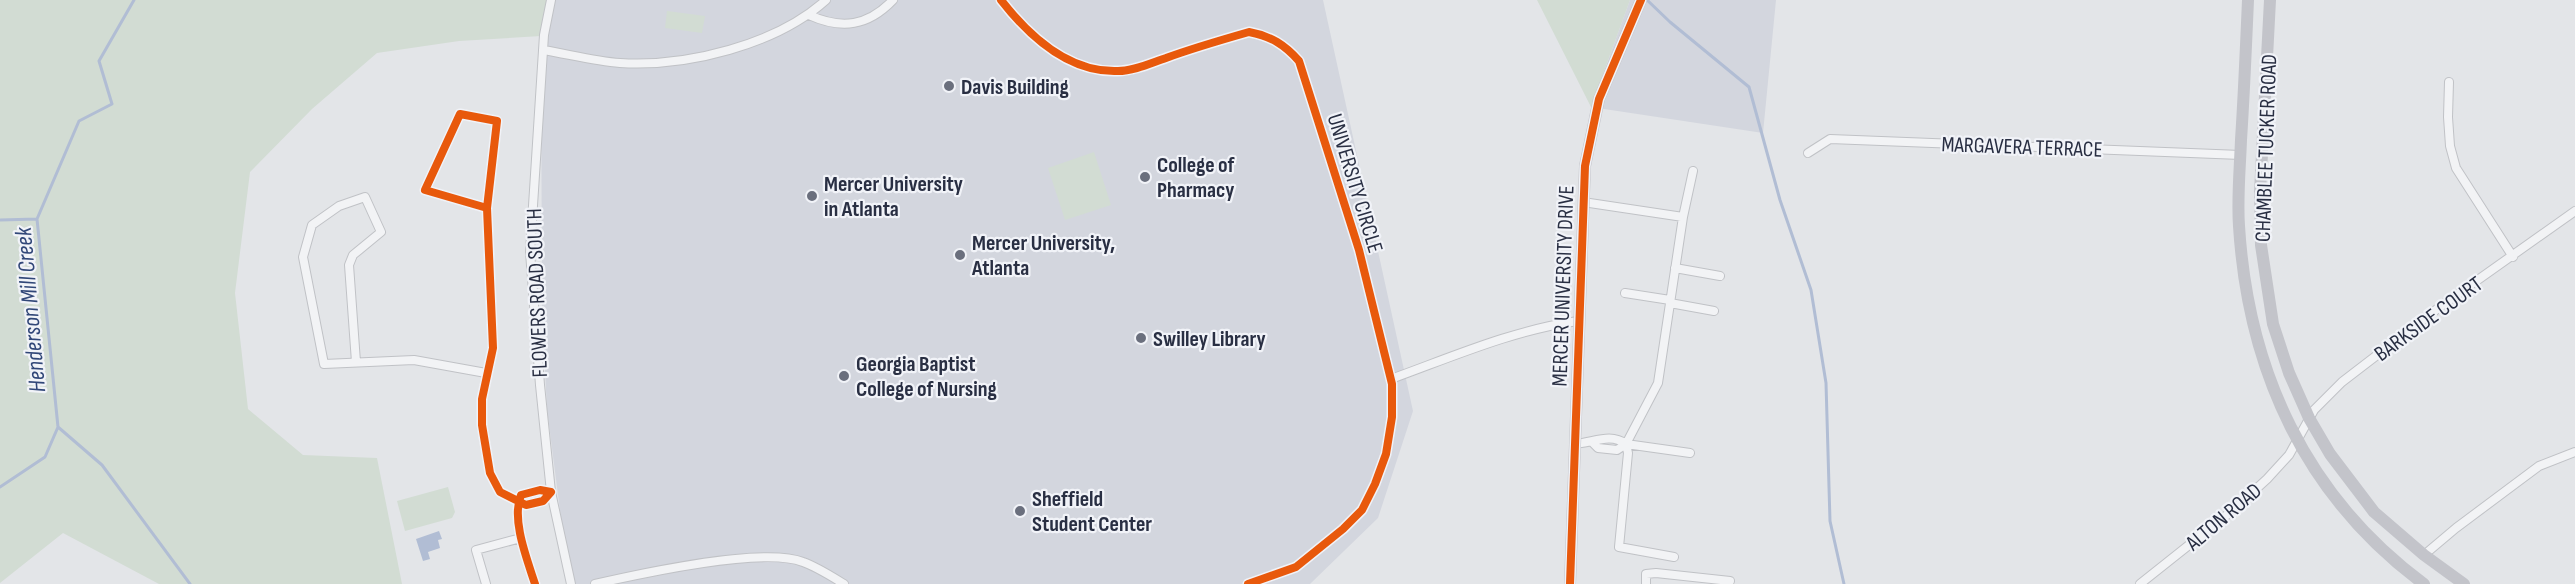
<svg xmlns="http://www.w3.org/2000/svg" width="2575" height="584" viewBox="0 0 2575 584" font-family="'Sofia Sans Condensed',sans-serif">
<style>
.built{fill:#d3d6de}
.green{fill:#d2dcd3}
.water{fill:#b1bdd4}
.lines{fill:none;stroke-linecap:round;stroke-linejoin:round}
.stream{stroke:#b1bdd4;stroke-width:3}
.street-casing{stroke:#c0c2c6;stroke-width:10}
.street{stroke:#f2f3f5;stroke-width:8}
.secondary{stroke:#c3c4ca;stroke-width:12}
.cycleway-casing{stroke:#f1f3f8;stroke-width:11}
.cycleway{stroke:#e8590c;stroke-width:8}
.poi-dot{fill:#6a6f7d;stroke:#f1f3f8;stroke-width:2}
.labels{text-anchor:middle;stroke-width:4.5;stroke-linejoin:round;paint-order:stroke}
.poi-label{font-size:22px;font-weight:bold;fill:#292f43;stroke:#f1f3f8;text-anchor:start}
.street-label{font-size:22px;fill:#292f43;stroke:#f1f3f8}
.water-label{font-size:24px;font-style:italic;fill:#314778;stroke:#f1f3f8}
</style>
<rect width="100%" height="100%" fill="#e3e5e8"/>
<!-- built -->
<path class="built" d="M551 0H1323L1413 411 1378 518 1310 584H573L566 557 547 409 542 310 541 36Z
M1630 0H1776L1763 133 1591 107Z"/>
<!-- green -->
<path class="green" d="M0 0H551L541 36 459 41 377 53 312 109 250 172 235 293 248 409 303 455 377 458 402 584H159L63 533 0 583Z
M1537 0H1630L1591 107Z
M667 11 705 16 702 33 665 28Z
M1094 152 1111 205 1065 220 1048 168Z
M448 487 455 512 452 518 405 531 397 501Z"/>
<!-- water -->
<path class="water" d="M439 531 442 539 438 540 440 548 428 552 430 559 423 561 416 539Z"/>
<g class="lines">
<!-- stream -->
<path class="stream" d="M1647 0 1670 22 1749 87 1780 200 1811 290 1826 383 1830 521 1844 584
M0 220 37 219
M58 427 102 465 190 584
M0 487 45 457 58 427 37 219 79 121 112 104 99 61 134 0"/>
<!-- street casing -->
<g class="street-casing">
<path id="street" d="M551 0 544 35 530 252 540 385 551 492 571 584
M1001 0C1029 36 1069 73 1118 71 1134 71 1151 63 1166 58 1193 48 1221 40 1249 32 1271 36 1285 45 1299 61L1359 250 1392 384V417L1386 454 1375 484 1362 510 1343 529 1296 567 1248 584
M809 15C842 30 868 26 893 0
M543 50C568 54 594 61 620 63 687 67 776 45 826 0
M2449 82 2448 117 2450 146 2456 168 2513 257
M1808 153 1830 139 2241 155
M1583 202 1683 217
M487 208 425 190 460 114 497 121 487 208 493 348 482 399V425L490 473 500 492 526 505 543 501 551 492 540 490 521 495C511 519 527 559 535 584
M1675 268 1720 276
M1625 293 1670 300
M1670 303 1714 311
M356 362 349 265 353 255 381 232 365 197 339 206 312 225 303 257 324 364 414 360 486 373
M1391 379C1452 357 1513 330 1578 321
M1593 443 1598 448 1617 450 1626 444 1658 383 1683 217 1693 171
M1574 444C1593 443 1610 432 1626 444L1690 453
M1626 444 1628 453 1619 547 1674 557
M2424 555 2456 528 2539 466 2575 452
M486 584 476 550 521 538
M595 584C639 574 763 546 803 562 817 567 831 576 844 584
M1646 584V574L1656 573 1730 581
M2140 584 2233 510 2267 479 2289 455 2314 410 2342 382 2441 306 2575 211"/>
</g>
<!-- street -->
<use href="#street" class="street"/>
<!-- secondary -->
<path class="secondary" d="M2248 0C2246 47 2244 94 2241 140 2240 168 2237 198 2239 226 2248 371 2306 497 2424 584
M2270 0 2260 192 2261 245 2273 324 2289 373 2309 418 2330 454 2374 512 2424 555 2464 584
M1570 584 1585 166 1599 99 1641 0"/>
<!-- cycleway casing -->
<g class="cycleway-casing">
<path id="cycleway" d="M1001 0C1029 36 1069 73 1118 71 1134 71 1151 63 1166 58 1193 48 1221 40 1249 32 1271 36 1285 45 1299 61L1359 250 1392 384V417L1386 454 1375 484 1362 510 1343 529 1296 567 1248 584
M487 208 425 190 460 114 497 121 487 208 493 348 482 399V425L490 473 500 492 526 505 543 501 551 492 540 490 521 495C511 519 527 559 535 584
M1570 584 1585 166 1599 99 1641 0"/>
</g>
<!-- cycleway -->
<use href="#cycleway" class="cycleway"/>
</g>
<!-- markers -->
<g class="poi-dot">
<circle cx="949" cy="86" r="6"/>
<circle cx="1145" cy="177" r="6"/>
<circle cx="812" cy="196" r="6"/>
<circle cx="960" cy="255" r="6"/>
<circle cx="1141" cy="338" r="6"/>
<circle cx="844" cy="376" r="6"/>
<circle cx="1020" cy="511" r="6"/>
</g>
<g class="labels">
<!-- poi labels -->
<g class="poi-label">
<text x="961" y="94">Davis Building</text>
<text x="1157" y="172">College of<tspan x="1157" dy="25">Pharmacy</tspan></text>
<text x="824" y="191">Mercer University<tspan x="824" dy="25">in Atlanta</tspan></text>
<text x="972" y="250">Mercer University,<tspan x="972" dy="25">Atlanta</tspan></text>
<text x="1153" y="346">Swilley Library</text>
<text x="856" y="371">Georgia Baptist<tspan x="856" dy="25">College of Nursing</tspan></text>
<text x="1032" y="506">Sheffield<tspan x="1032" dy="25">Student Center</tspan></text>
</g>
<!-- street labels -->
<g class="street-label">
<text transform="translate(2022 146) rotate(2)" y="8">MARGAVERA TERRACE</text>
<text transform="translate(2265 148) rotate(-88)" y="8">CHAMBLEE TUCKER ROAD</text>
<text transform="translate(1356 183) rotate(73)" y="8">UNIVERSITY CIRCLE</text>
<text transform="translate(1562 286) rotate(-88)" y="8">MERCER UNIVERSITY DRIVE</text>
<text transform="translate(536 293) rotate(-92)" y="8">FLOWERS ROAD SOUTH</text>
<text transform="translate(2428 318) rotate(-36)" y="8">BARKSIDE COURT</text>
<text transform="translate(2223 516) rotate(-40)" y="8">ALTON ROAD</text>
</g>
<!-- water labels -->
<g class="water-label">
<text transform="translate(30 310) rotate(-95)" y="8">Henderson Mill Creek</text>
</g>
</g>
</svg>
